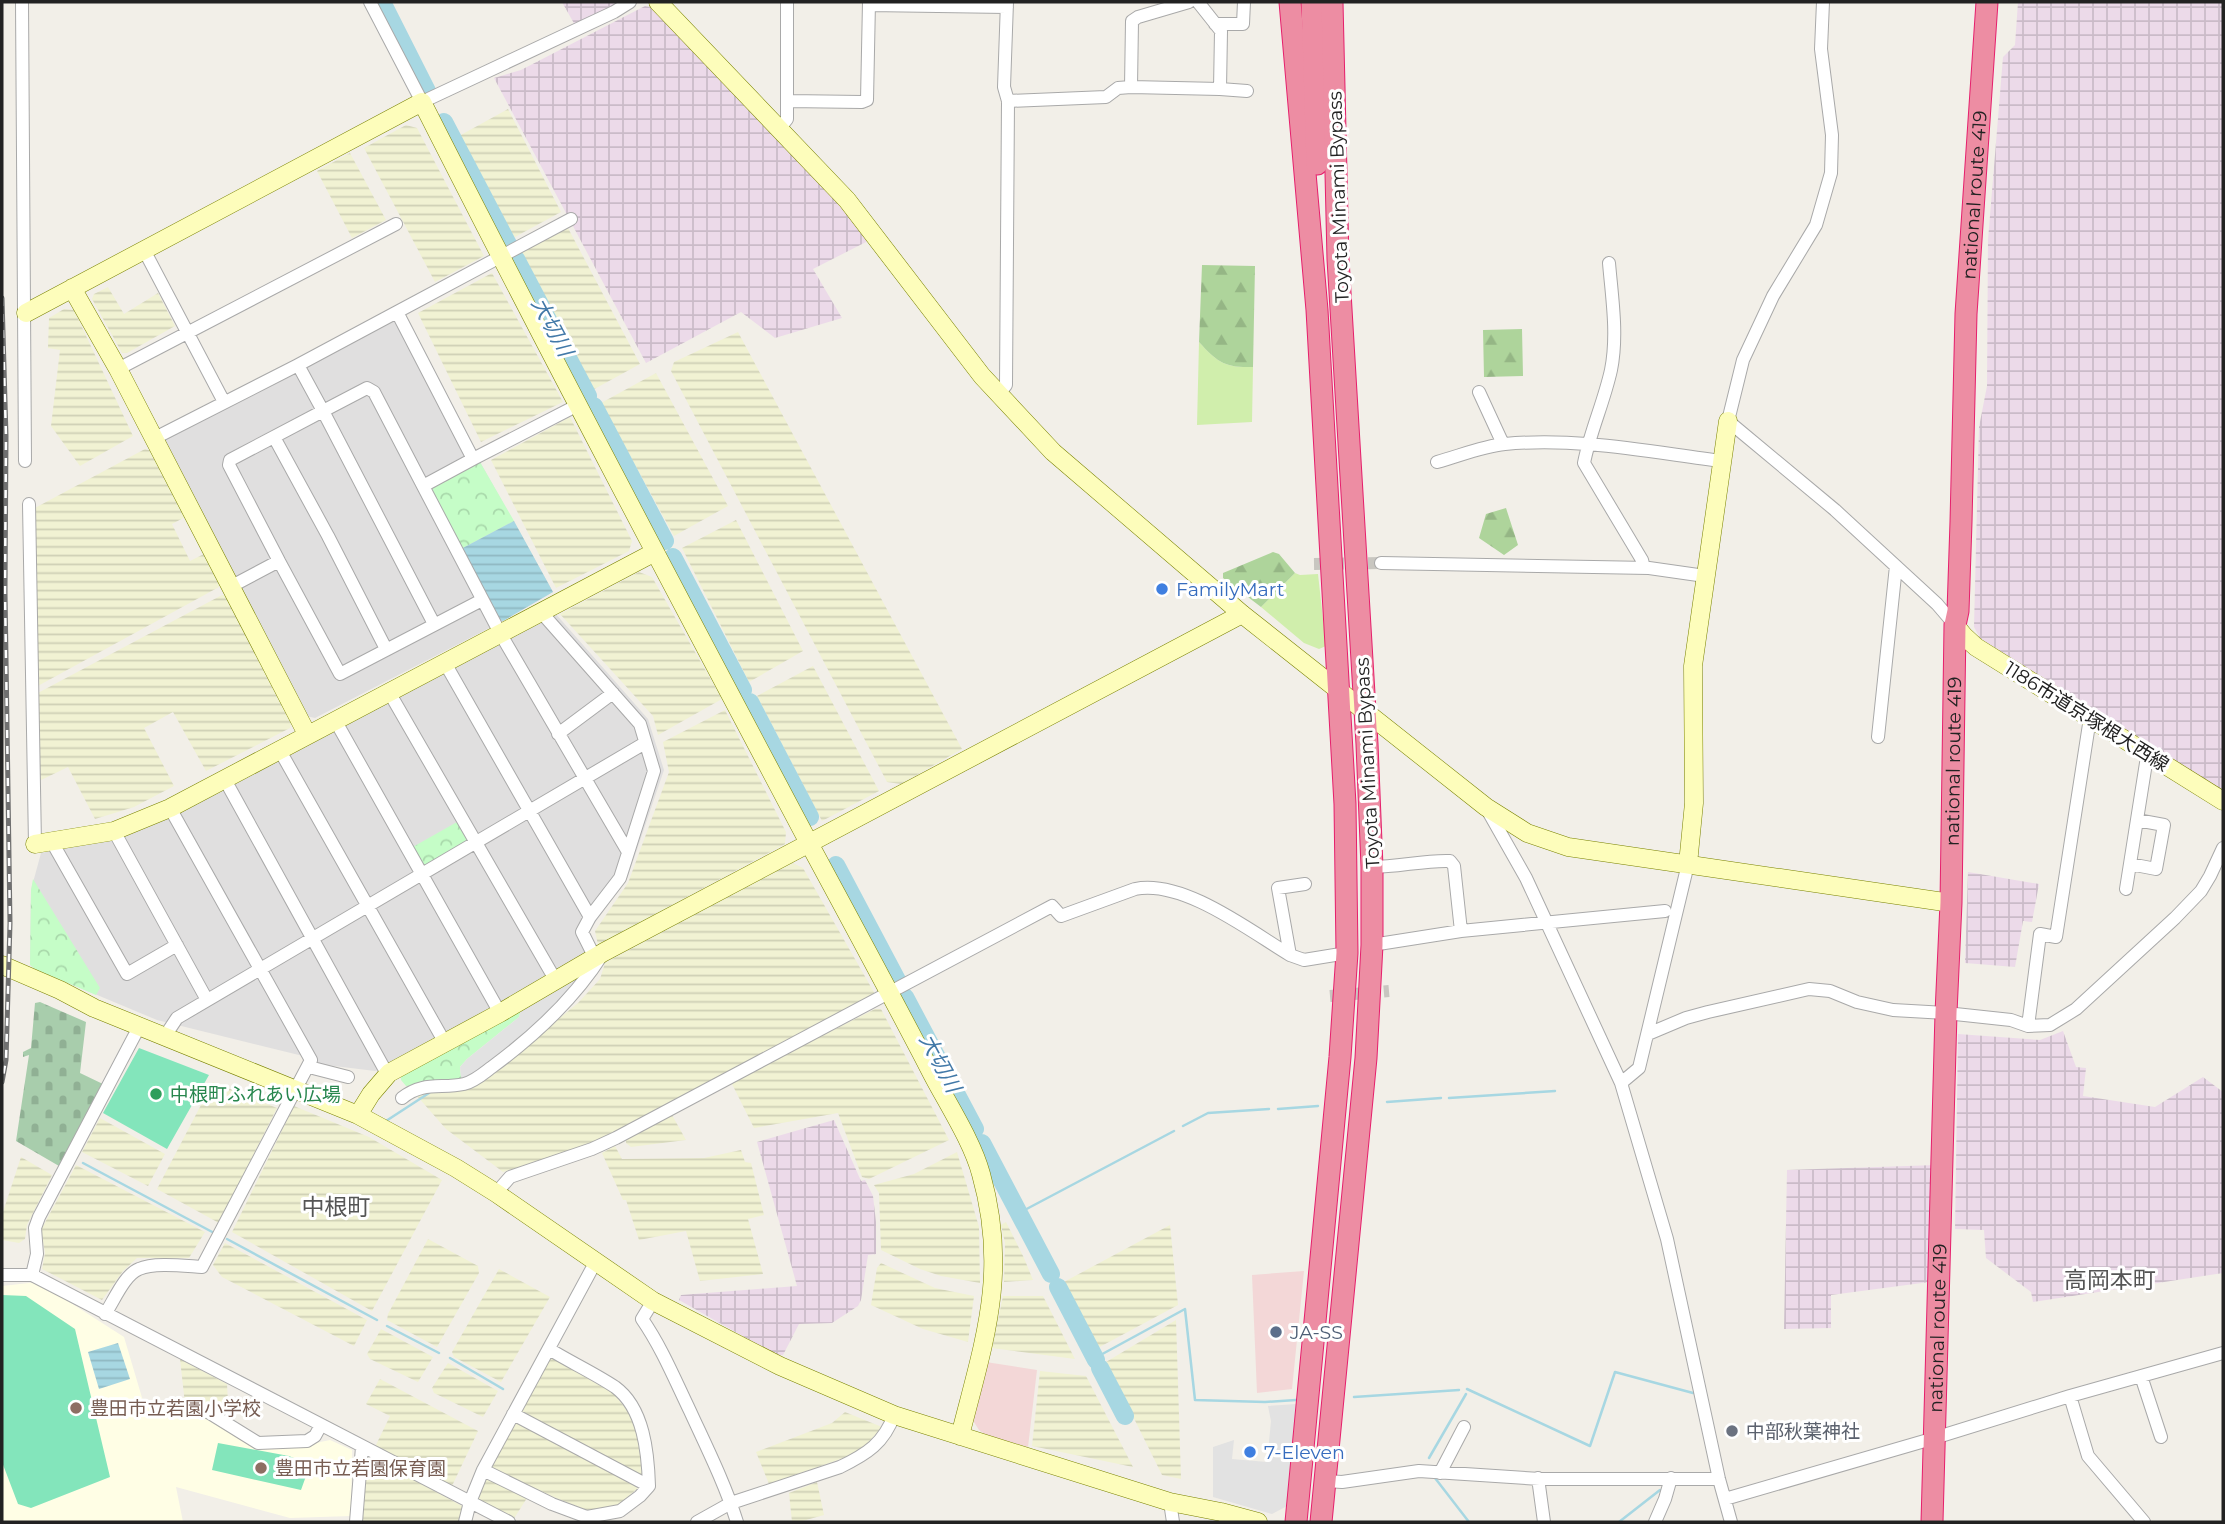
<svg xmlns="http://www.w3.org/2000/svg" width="2225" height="1524" viewBox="0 0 2225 1524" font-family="Montserrat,'Noto Sans JP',sans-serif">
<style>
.residential{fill:#e0dfdf}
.commercial{fill:#f3d7d7}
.industrial{fill:url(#industrial-grid)}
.education{fill:#fffee5}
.farmland{fill:url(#farmland-rules)}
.grass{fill:#d0eeac}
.forest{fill:url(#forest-firs)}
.cemetery{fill:url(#cemetery-stones)}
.park{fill:url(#park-crowns)}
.pitch{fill:#83e5bb}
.parking{fill:#e2e2e2}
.water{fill:url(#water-rules)}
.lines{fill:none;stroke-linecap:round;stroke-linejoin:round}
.stream{stroke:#a7d7e2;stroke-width:2.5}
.river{stroke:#a7d7e2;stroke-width:18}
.street-tunnel{stroke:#c8c6c0;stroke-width:12;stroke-dasharray:12 6;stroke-linecap:butt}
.street-casing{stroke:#a9a9a9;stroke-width:14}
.secondary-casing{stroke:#798200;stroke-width:19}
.highway-casing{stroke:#e61f6c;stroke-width:23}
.street{stroke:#fff;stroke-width:12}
.secondary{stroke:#fdfdbb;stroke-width:18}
.highway{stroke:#ed8da3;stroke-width:21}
.rail-casing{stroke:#707070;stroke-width:5}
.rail{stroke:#fff;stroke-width:2.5;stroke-dasharray:8;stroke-linecap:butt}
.shop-dot{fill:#3f7fe0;stroke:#fff;stroke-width:2.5}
.leisure-dot{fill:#2e9e5b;stroke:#fff;stroke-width:2.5}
.service-dot{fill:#5c6f8a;stroke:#fff;stroke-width:2.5}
.education-dot{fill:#8d6e63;stroke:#fff;stroke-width:2.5}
.worship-dot{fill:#6b7280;stroke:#fff;stroke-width:2.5}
.labels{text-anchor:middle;stroke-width:6;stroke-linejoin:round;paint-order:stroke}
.street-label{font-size:19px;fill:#222;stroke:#fff}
.shop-label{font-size:19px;fill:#366cbe;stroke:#fff;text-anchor:start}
.leisure-label{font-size:19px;fill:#27864d;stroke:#fff;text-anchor:start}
.service-label{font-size:19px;fill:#4e5e75;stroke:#fff;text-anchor:start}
.education-label{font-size:19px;fill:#785e54;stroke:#fff;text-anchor:start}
.worship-label{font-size:19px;fill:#5b616d;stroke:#fff;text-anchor:start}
.water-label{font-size:21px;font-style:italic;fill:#4279a8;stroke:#fff}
.quarter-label{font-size:23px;fill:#555;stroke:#fff}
</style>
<defs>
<pattern id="industrial-grid" width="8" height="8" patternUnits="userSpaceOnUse" patternTransform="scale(1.75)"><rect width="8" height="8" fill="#ecdae9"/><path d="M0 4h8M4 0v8" fill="none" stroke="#cabbc8"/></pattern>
<pattern id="farmland-rules" width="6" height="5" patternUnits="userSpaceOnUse" patternTransform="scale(1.75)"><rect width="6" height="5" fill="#f1f2d3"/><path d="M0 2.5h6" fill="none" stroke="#cecfb5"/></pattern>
<pattern id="forest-firs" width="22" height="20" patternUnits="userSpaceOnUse" patternTransform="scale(1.75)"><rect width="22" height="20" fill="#aed49b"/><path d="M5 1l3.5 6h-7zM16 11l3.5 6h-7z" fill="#95b685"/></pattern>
<pattern id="cemetery-stones" width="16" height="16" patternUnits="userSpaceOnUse" patternTransform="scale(1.75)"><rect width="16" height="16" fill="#a8cdac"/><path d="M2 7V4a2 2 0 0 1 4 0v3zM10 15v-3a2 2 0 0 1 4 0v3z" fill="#90b094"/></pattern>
<pattern id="park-crowns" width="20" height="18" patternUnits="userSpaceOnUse" patternTransform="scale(1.75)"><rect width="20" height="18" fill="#c5fdc7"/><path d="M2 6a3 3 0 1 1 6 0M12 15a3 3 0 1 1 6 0" fill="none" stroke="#a9d9ab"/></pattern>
<pattern id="water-rules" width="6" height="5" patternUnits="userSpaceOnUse" patternTransform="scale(1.75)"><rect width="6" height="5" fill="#a7d7e2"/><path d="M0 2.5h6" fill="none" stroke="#8fb8c2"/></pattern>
</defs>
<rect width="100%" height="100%" fill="#f2efe8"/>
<!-- residential -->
<path class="residential" d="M403 312 480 462 553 592 503 621 315 718 306 716 162 443 166 439Z
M555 613 648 719 664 770 627 879 589 931 586 955 391 1066 375 1071 318 1064 303 1056 157 1020 35 969 30 965 31 890 41 853 126 834Z"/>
<!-- commercial -->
<path class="commercial" d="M1304 1271 1292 1389 1257 1393 1252 1275Z
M986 1362 1037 1370 1028 1447 987 1436 979 1430 972 1419Z"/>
<!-- industrial -->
<path class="industrial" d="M562 2H624L576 27Z
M2018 2H2223V793L1980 638 1974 627 1979 427 1987 386 1988 240 2003 57 2015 45Z
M645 6 655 8 843 203 870 240 813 269 842 318 775 338 741 312 646 363 494 78 521 70Z
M1968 872 2039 884 2032 922 2023 921 2015 967 1965 963Z
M2063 1031 2076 1067 2086 1068 2083 1096 2155 1107 2203 1077 2223 1092V1273L2033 1302 2031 1292 1986 1258 1984 1230 1955 1229 1958 1034 2040 1040Z
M834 1120 861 1181 865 1180 873 1196 876 1222V1254L868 1255 861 1300 858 1306 832 1323 799 1324 783 1355H776L679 1300 681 1295 797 1286 757 1142Z
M1937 1165V1281L1831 1295V1328L1784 1329 1787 1170Z"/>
<!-- education -->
<path class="education" d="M38 1282 124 1337 143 1401 158 1415 167 1413 208 1417 257 1445 296 1447 330 1440 352 1450 351 1516 290 1518 176 1487 183 1522H2V1286Z"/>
<!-- farmland -->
<path class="farmland" d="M508 109 561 212 513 238 459 136Z
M406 125 417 128 484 256 435 282 364 148Z
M350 153 386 220 352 238 317 171Z
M568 228 640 364 589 392 516 253Z
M492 273 563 402 481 442 418 313Z
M108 287 124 314 158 293 175 326 127 353H122L92 299 94 294Z
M64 309 74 310 133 436 80 466 51 426 60 350 48 348 49 318Z
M738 332 962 749 901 784 887 782 671 371 674 362Z
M656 373 728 506 674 536 601 403Z
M570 417 632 541 629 551 556 588 491 460Z
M145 449 152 451 187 516 172 524 190 561 206 553 221 583 219 587 36 687 33 509Z
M736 520 803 651 749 682 682 548Z
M639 572 652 577 722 699 658 735 653 716 560 614Z
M222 595 229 596 292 720 290 728 206 771 173 712 144 728 174 786 134 807 95 819 68 767 37 782 36 694Z
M813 666 879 791 822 821 757 696Z
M725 710 786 832 785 844 598 945 595 931 628 883 669 772 663 742Z
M791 862 803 868 875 994 594 1144 503 1172 446 1129 417 1096 420 1093 428 1091 445 1093 466 1090 479 1084 578 1003 600 979 605 963Z
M875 1009H881L949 1140 869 1179 862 1177 838 1113 754 1128 731 1082Z
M213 1082 277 1108 219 1223 157 1189Z
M294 1106 369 1137 442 1180 372 1311 232 1232Z
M672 1115 686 1140 631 1147 626 1143V1139Z
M100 1118 165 1154 148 1186 82 1152Z
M615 1146 622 1159 704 1158 741 1150 745 1162 751 1163 764 1215 748 1219 763 1274 700 1281 686 1231 639 1240 626 1200H623L602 1153Z
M957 1152 979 1227 980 1283 941 1276 920 1269 881 1250 879 1193 874 1185 914 1174Z
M21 1157 52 1175 27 1225 25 1239 19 1243 2 1240V1215Z
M76 1165 205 1232 189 1258H137L123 1271 102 1300 42 1269 45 1253 41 1230Z
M1006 1222 1024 1258 1033 1280 1004 1282 1005 1243 1001 1225Z
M1170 1225 1178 1305 1094 1350 1062 1283Z
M428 1239 478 1266 479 1273 437 1347 387 1320 388 1314Z
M225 1243 367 1320 354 1346 222 1277 213 1265Z
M881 1263 935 1288 974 1296 968 1342 923 1329 871 1305 877 1268Z
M499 1269 550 1297 501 1382 454 1357 452 1352Z
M1003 1296H1043L1075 1359 992 1348Z
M1176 1320 1181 1479 1162 1475 1106 1362Z
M381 1329 433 1357 418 1382 370 1359 367 1354Z
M550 1357 613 1393 633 1417 644 1472 641 1475 521 1411Z
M180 1359 227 1384 229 1420 208 1406 185 1404Z
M448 1363 498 1391 483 1417 434 1393 432 1388Z
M1040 1371 1086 1376 1133 1467 1032 1446Z
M380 1379 478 1431 452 1486 375 1447 390 1416 366 1404Z
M845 1412 882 1427 867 1444 855 1454 769 1484 756 1452 832 1423Z
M517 1421 638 1488 616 1507 587 1510 556 1498 491 1468Z
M371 1457 464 1507 460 1522H362L367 1461Z
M486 1476 527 1498 513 1520 475 1499Z
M817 1482 824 1515 799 1522H792L789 1493Z"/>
<!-- grass -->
<path class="grass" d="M1199 342C1217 362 1225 368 1253 367L1252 422 1197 425Z
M1295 573 1300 575 1318 574 1326 646 1319 649 1304 643 1261 607Z"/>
<!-- forest -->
<path class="forest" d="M1202 265 1255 266 1253 367C1225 368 1217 362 1199 342Z
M1522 329 1523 376 1484 377 1483 330Z
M1506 508 1518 545 1504 555 1479 538 1486 514Z
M1273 552 1279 554 1295 573 1261 607 1223 578V573Z"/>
<!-- cemetery -->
<path class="cemetery" d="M40 1002 86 1022 80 1073 105 1085 59 1166 16 1141 29 1055 23 1057V1052L31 1048 35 1003Z"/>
<!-- park -->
<path class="park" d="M480 462 514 521 461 549 432 492 433 487Z
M457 822 468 840 426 867 422 866 411 848Z
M33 879 100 988 96 995 35 969 30 965 31 890Z
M521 1010 519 1017 467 1059 460 1067 461 1077 466 1081 406 1086 401 1080V1074Z"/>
<!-- pitch -->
<path class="pitch" d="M139 1048 209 1075 167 1149 103 1113Z
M2 1295 26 1296 75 1329 110 1477 31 1508 18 1504 2 1462Z
M218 1443 289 1456 310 1465 301 1490 212 1470Z"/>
<!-- parking -->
<path class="parking" d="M588 968 583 981 504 1056 466 1081 461 1077 460 1067 467 1059 519 1017 521 1010Z
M1296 1404 1287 1506 1272 1514 1213 1497V1447L1234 1440 1232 1459 1267 1462 1271 1421 1268 1406Z"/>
<!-- water -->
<path class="water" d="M514 521 553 592 503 621 496 618 461 549Z
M118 1343 130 1379 99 1389 88 1352Z"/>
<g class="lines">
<!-- stream -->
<path class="stream" d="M1449 1098 1555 1091
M1387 1102 1441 1098
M1278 1109 1318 1106
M386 1121 429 1093
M1183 1126 1208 1113 1269 1109
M83 1163 216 1234
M1019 1213 1174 1131
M227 1239 377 1320
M387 1326 439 1353
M450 1358 503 1389
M1095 1358 1185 1309 1195 1400 1265 1402 1296 1400
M1467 1389 1590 1446 1615 1372 1693 1393
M1354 1397 1459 1390
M1429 1458 1466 1394
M1435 1478 1469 1522
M1619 1522 1660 1490"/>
<!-- river -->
<path class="river" d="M382 2 427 91
M444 122 510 248
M516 259 588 396
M594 406 665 541
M673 557 743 690
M750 702 810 817
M836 865 898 982
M905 997 975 1129
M982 1143 1051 1274
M1058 1287 1096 1360
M1100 1368 1125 1416"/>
<!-- street-tunnel -->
<path class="street-tunnel" d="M1314 564 1381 563
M1330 996 1389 991"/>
<!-- street casing -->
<g class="street-casing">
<path id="street" d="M22 2 25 461
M370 2 422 102 614 12 630 2
M1198 2 1221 31 1220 89
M1823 2 1821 49 1832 135 1831 173 1816 225 1773 296 1743 360 1728 421 1835 510 1937 604 1955 625
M869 5 1007 7
M1215 24H1243L1244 2
M1131 87 1132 21 1138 17 1189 2
M788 101 862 102 867 100 869 2
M1008 101 1106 97 1118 88 1131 87 1220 89 1247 91
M780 128 787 119V2
M144 250 224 402
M1609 263C1612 298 1618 335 1611 370 1604 402 1590 432 1584 463L1642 560 1644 568
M397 312 571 219
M118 369 396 224
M1479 392 1503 444
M998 394 1006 385 1008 101 1004 87 1007 2
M274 437 328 536 386 649
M153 439 298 365
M473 459 578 405
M1437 462C1459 456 1483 446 1505 444 1578 437 1650 452 1722 461
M423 486 500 633 628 852
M29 504 35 844
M279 561 340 674 482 600
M1381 563 1649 568 1705 576
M230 587 279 561 229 465 230 460 323 411 298 365 397 312 473 459 423 486 374 392 367 388 323 411 434 624
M541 612 640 724 654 771 620 878 590 917 582 932 595 958
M445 663 590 917
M389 692 556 981
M335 720 500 1013
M558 734 613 693
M1878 737 1896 566
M279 749 445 1043
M224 778 385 1070 389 1073
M1488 811 1526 878 1621 1083 1667 1239 1719 1479 1731 1522
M114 831 207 1000
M52 842 127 974 177 945
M2130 864 2156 869 2164 825 2137 820
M1372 867C1399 867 1424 860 1450 861L1454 866 1461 931
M2126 889 2146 763 2149 755
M1372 945 1461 931 1665 911
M1290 955 1278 888 1305 884
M2028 1026 2040 934 2056 937 2090 718
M1648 1034 1686 1018 1708 1012 1809 989 1830 991 1857 1002 1893 1010 1946 1013 2011 1020 2028 1026 2050 1025 2076 1009 2175 918 2201 891 2210 876 2223 848
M165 1036 177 1018 645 743
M309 1067 348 1077
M1621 1083 1639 1068 1688 864
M402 1098C423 1081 441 1089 464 1084 474 1082 484 1073 492 1067 534 1036 574 999 602 955
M496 1193 510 1177 592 1149 616 1138 1052 906 1061 916 1135 889C1183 879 1250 931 1290 955L1304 960 1347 953
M2 1275H32L509 1522
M32 1275 37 1254 35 1228 39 1217 139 1027
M653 1301 642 1319C662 1348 675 1380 690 1411 707 1448 725 1484 737 1522
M105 1314C114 1301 124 1275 139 1269 154 1262 185 1266 202 1267L311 1060 170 808
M2141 1376 2161 1437
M2070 1396 2088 1456 2144 1522
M164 1409 208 1412 258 1443 307 1441 315 1436 321 1425
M513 1414 649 1486
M483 1470 552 1504 587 1517 620 1511 640 1496 649 1486C648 1453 644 1408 615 1387 594 1373 570 1362 549 1349
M1440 1473 1464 1427
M1538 1478 1544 1522
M1326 1481 1342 1482 1419 1471 1540 1479H1719
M1725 1499 1928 1440 2070 1396 2223 1353
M1170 1502 1173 1522
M356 1522 362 1447
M465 1522 470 1502 483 1470 595 1263
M697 1522 731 1503 840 1467C867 1454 884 1443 894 1415
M1655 1522 1665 1499 1671 1478"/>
</g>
<!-- secondary casing -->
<g class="secondary-casing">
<path id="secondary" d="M658 2 847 200 982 376 1053 452 1242 614 1486 807 1527 833 1568 847 1951 903
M72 288 118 369 307 734
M26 313 422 102C548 351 679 598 810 845 850 919 890 993 929 1068 945 1100 972 1140 981 1174 1009 1273 984 1341 960 1436
M1955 625 1964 636 1976 647 2223 801
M35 844 114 831 170 808 655 552
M1688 864 1694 803 1693 666 1728 421
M2 965 60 990 94 1008 358 1115 456 1168 496 1193 653 1301 780 1366 894 1415 1170 1502 1221 1512 1258 1522
M358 1115 371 1094 389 1073 500 1013 604 952 1242 614"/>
</g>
<!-- highway casing -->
<g class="highway-casing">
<g id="highway">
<path d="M1290 2 1317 310 1345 804 1347 953 1340 1057 1296 1522"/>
<path d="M1312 2 1317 164"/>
<path d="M1321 1522 1366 1058 1372 945V867L1367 744 1338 259 1332 2"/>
<path id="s1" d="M1932 1522 1946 1013 1951 903 1955 625 1958 611 1961 522 1966 314 1987 2"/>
</g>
</g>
<!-- street -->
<use href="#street" class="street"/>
<!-- secondary -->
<use href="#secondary" class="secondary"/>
<!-- highway -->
<use href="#highway" class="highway"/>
<!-- rail casing -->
<g class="rail-casing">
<path id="rail" d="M2 298 6 436 5 592 10 923 6 1060 2 1082"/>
</g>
<!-- rail -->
<use href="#rail" class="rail"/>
</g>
<!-- markers -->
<g class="shop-dot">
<circle cx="1162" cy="589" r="7"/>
<circle cx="1250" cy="1452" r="7"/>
</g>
<circle class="leisure-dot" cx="156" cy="1094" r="7"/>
<circle class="service-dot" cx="1276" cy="1332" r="7"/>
<g class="education-dot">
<circle cx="76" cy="1408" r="7"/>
<circle cx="261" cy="1468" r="7"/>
</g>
<circle class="worship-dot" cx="1732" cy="1431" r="7"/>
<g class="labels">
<!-- street labels -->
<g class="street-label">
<text dy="7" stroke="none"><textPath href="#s1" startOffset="1328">national route 419</textPath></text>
<text transform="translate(1338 197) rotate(-92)" y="7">Toyota Minami Bypass</text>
<text transform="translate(2087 716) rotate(32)" y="7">1186市道京塚根大西線</text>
<text dy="7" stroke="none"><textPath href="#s1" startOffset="761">national route 419</textPath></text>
<text transform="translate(1367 763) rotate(-93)" y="7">Toyota Minami Bypass</text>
<text dy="7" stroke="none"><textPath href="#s1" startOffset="194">national route 419</textPath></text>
</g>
<!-- shop labels -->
<g class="shop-label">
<text x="1176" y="596">FamilyMart</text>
<text x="1264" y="1459">7-Eleven</text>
</g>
<!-- leisure labels -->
<g class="leisure-label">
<text x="170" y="1101">中根町ふれあい広場</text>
</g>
<!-- service labels -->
<g class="service-label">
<text x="1290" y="1339">JA-SS</text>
</g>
<!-- education labels -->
<g class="education-label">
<text x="90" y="1415">豊田市立若園小学校</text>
<text x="275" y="1475">豊田市立若園保育園</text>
</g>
<!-- worship labels -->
<g class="worship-label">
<text x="1746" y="1438">中部秋葉神社</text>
</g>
<!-- water labels -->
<g class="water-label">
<text transform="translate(552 327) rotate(62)" y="7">大切川</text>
<text transform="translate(940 1063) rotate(62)" y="7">大切川</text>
</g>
<!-- quarter labels -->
<g class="quarter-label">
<text x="336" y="1215">中根町</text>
<text x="2110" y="1288">高岡本町</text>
</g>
</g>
<!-- border -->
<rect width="2225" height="1524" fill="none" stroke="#222222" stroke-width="7"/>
</svg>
